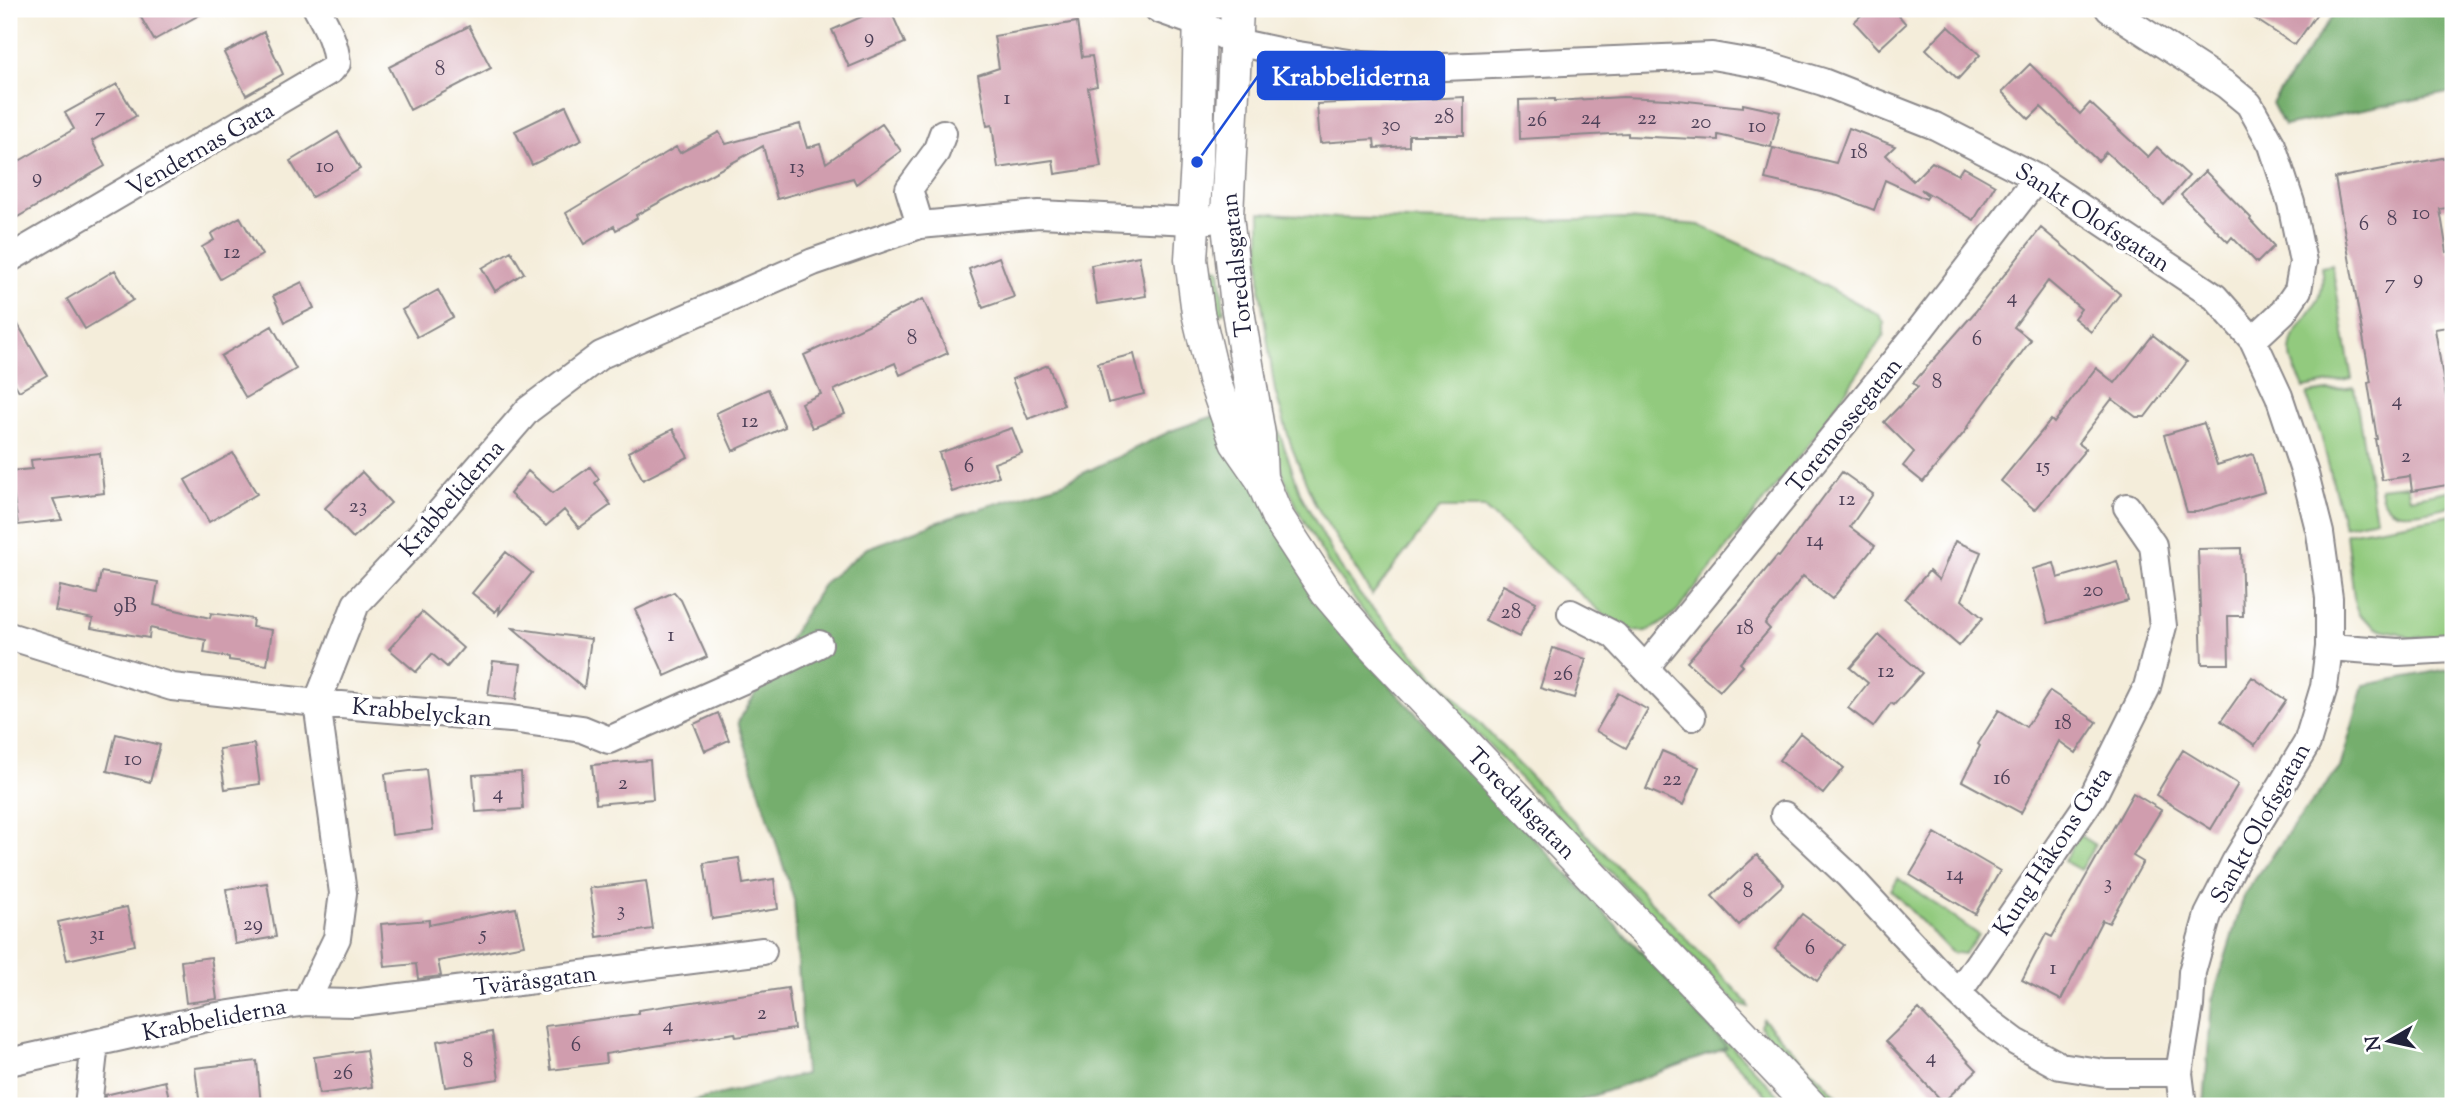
<svg xmlns="http://www.w3.org/2000/svg" width="2462" height="1115" viewBox="0 0 2462 1115" font-family="'Sorts Mill Goudy',serif">
<style>
.green{fill:#92ca7e;stroke:#5a765c;stroke-width:2}
.forest{fill:#75ae6d;stroke:#4c6854;stroke-width:2}
.building{fill:#d09dae}
.lines{fill:none;stroke-linecap:round;stroke-linejoin:round}
.minor-casing{stroke:#8b888a;stroke-width:30}
.tertiary-casing{stroke:#8b888a;stroke-width:35}
.minor{stroke:#fff;stroke-width:26}
.tertiary{stroke:#fff;stroke-width:32}
.labels{text-anchor:middle;stroke-width:7;stroke-linejoin:round;paint-order:stroke}
.number-label{font-size:21px;fill:#4e4158}
.street-label{font-size:24px;fill:#22223b;stroke:#fff}
.leader{fill:none;stroke:#1d4ed8;stroke-width:2.5}
.callout-dot{fill:#1d4ed8;stroke:#fff;stroke-width:2.5}
.callout{fill:#1d4ed8;stroke:#1d4ed8;stroke-width:2.5}
.callout-label{font-size:26px;text-anchor:middle;font-weight:bold;fill:#fff}
</style>
<rect width="100%" height="100%" fill="#fff"/>
<filter id="ink" filterUnits="userSpaceOnUse"><feTurbulence type="fractalNoise" baseFrequency=".0143" numOctaves="2"/><feDisplacementMap in="SourceGraphic" scale="14" xChannelSelector="R" yChannelSelector="G"/><feConvolveMatrix kernelMatrix="1 2 1 2 8 2 1 2 1" color-interpolation-filters="sRGB"/></filter>
<filter id="wash" filterUnits="userSpaceOnUse"><feTurbulence type="fractalNoise" baseFrequency=".00686" numOctaves="4" result="noise"/><feDisplacementMap in="SourceGraphic" scale="28" xChannelSelector="R" yChannelSelector="G"/><feGaussianBlur stdDeviation="1.57" result="paint"/><feColorMatrix in="noise" values="0 0 0 0 0 0 0 0 0 0 0 0 0 0 0 0 0 1.4 0 .05"/><feComposite in="paint" operator="in"/></filter>
<g filter="url(#wash)">
<rect width="100%" height="100%" fill="#f4edda"/>
<!-- green -->
<path class="green" d="M1260 212 1337 218 1483 222 1627 219 1699 225 1788 266 1878 314 1884 322V335L1816 435 1677 611C1653 631 1645 638 1615 625L1484 508H1440L1372 595 1315 504 1292 448 1275 391 1260 290Z
M1235 215H1250V286L1263 386 1301 495 1339 565 1361 596 1422 663 1748 1003 1749 1007 1736 1003 1396 649 1362 610 1328 563 1300 514 1286 482 1267 427Z
M2332 265 2352 379 2304 388C2300 377 2290 364 2291 352 2293 316 2330 311 2321 267Z
M1210 267 1220 269 1224 312 1214 314 1205 270Z
M2354 387 2376 519 2344 526 2321 435 2307 396 2308 394Z
M2407 485 2410 498 2453 490V506C2426 510 2384 528 2380 488Z
M2453 515V636L2410 638 2399 633 2376 628 2359 614 2355 606 2346 533Z
M1368 666 1789 1106H1777L1668 993Z
M2079 835 2095 845 2080 870 2064 861Z
M1898 878 1979 935 1964 954 1951 952 1891 890Z
M1763 1019 1773 1030 1847 1106H1834L1763 1031 1760 1026Z"/>
<!-- forest -->
<path class="forest" d="M2337 9H2453V92L2284 126 2272 103Z
M1217 415 1353 647 1660 972 1727 1048 1565 1106H672L805 1074 794 900 738 722 824 583 867 548 952 517 1063 483 1173 430Z
M2453 668V1106H2204L2212 1001 2245 893 2306 809 2340 768 2364 685Z"/>
<g id="blocks">
<!-- building -->
<path class="building" d="M136 9H210L154 40Z
M879 9H890L905 43 849 67 832 30Z
M1868 9H1893L1906 24 1879 49 1854 22Z
M2240 9H2320L2295 45Z
M1077 22 1082 57 1092 56 1097 86 1088 88 1101 167 1055 174 1053 160 998 168 992 125 987 126 978 75 999 68 994 36Z
M469 26 491 68 410 110 389 67Z
M1948 26 1980 55 1958 79 1926 49Z
M264 32 283 74 246 95 224 53Z
M2030 64 2080 114 2090 103 2148 157 2157 147 2189 176 2164 205 2106 152 2098 161 2041 107 2029 119 2002 92Z
M117 84 136 116 92 141 105 166 9 222V167L74 129 65 113Z
M1464 97V135H1409V146L1375 148 1374 139 1320 143 1317 104Z
M1623 97 1668 99 1743 107V104L1780 112 1771 147 1718 135V140L1628 136V133L1520 139 1519 100 1555 99V101Z
M566 106 582 140 532 165 515 131Z
M800 124 807 148 820 144 826 163 882 124 901 151 856 184 853 178 777 199 763 146 636 215 637 218 616 230 614 226 584 244 566 213 676 147 680 153 719 132 726 144Z
M1849 128 1895 146 1886 155 1913 181 1932 162 1958 175 1963 167 1995 185 1974 220 1921 189 1928 196 1926 199 1885 180 1874 210 1838 196 1765 179 1773 148 1836 163Z
M338 132 360 169 312 197 290 161Z
M2453 156V207L2440 209 2447 252 2453 251V326L2435 329 2453 439V484L2412 491 2410 476 2382 480 2375 439H2377L2368 383 2371 382 2335 178Z
M2205 171 2251 218 2250 220 2274 246 2257 263 2232 237 2228 242 2181 195Z
M240 217 262 255 220 279 202 247 214 240 211 234Z
M2041 228 2120 294 2091 332 2074 318 2081 309 2048 281 2014 327 2031 340 1967 427 1968 428 1923 482 1903 466 1914 452 1884 422 1918 387 1913 383 1975 312Z
M511 251 524 273 495 291 482 268Z
M1139 256 1146 296 1097 304 1091 265Z
M999 257 1014 297 983 308 969 269Z
M115 270 133 300 85 329 67 299Z
M302 282 314 308 285 322 273 296Z
M438 290 453 317 417 337 402 310Z
M923 299 948 353 900 375 895 363 834 390 845 414 812 428 801 403 821 394 804 355Z
M9 309 47 375 19 391 9 374Z
M272 326 296 369 246 398 221 356Z
M2153 335 2187 362 2145 417H2136L2112 399 2078 443 2086 449 2035 510 2001 481 2051 420 2054 423 2096 368 2115 383Z
M1134 354 1144 394 1108 403 1098 363Z
M1048 365 1064 405 1028 419 1012 379Z
M768 389 785 427 733 451 716 413Z
M2204 423 2217 465 2253 454 2264 492 2197 512H2187L2164 435Z
M1012 428 1022 453 994 463 999 476 952 492 939 453Z
M673 429 688 457 643 480 628 452Z
M100 453 104 493 53 499 62 520 18 525 10 471 32 469 31 460Z
M233 453 257 494 209 522 185 480Z
M590 467 599 479 595 483 611 505 579 528 564 510 546 526 510 494 528 471 553 493Z
M362 472 391 503 353 538 325 508Z
M1842 472 1873 494 1850 527 1875 546 1832 599 1803 576 1765 624 1770 629 1740 663 1743 666 1720 691 1687 662 1741 600 1777 556 1779 557Z
M1955 541 1981 552 1962 600 1983 618 1959 646 1905 599 1929 571 1939 580Z
M2241 548 2243 616H2228L2229 664H2202L2198 549Z
M506 552 532 573 499 614 500 606 495 612 472 593Z
M2117 561 2128 601 2048 623 2033 569 2054 563 2058 578Z
M101 572 158 582 154 605 210 618 211 613 253 619 252 627 272 630 267 665 229 660V657L204 653 206 640 150 628 149 638 91 628 93 619 55 611 60 586 97 594Z
M1503 585 1536 602 1519 637 1485 620Z
M674 592 681 600 707 657 665 676 635 610Z
M422 612 463 648 447 667 432 654 416 672 389 649Z
M513 628 591 639 584 688Z
M1879 635 1922 673 1894 705 1891 703 1873 727 1848 708 1868 683 1850 668Z
M1553 648 1586 659 1574 698 1540 688Z
M493 661 521 664 516 699 488 695Z
M2252 677 2286 700 2255 745 2221 721Z
M2050 691 2097 722 2076 753 2059 741 2021 813 1962 781 1980 746 1978 744 1999 710 2026 727Z
M1618 693 1648 710 1626 748 1596 731Z
M718 713 729 740 705 751 694 724Z
M1800 733 1844 768 1823 794 1779 760Z
M116 734 160 745 150 782 107 771Z
M254 744 260 784 225 789 219 749Z
M2183 750 2238 784 2211 829 2156 795Z
M1662 751 1699 767 1683 805 1646 789Z
M650 760 653 799 596 804 592 765Z
M426 769 433 830 392 835 385 774Z
M521 772 523 809 476 812 473 775Z
M2133 793 2161 810 2133 856 2143 862 2109 923 2102 920 2061 1000 2022 980 2046 934 2052 937Z
M1935 833 2000 871 1975 914 1910 875Z
M1757 855 1784 884 1739 925 1712 896Z
M739 858 743 884 774 879 778 909 712 919 704 863Z
M646 881 653 929 597 937 590 888Z
M267 883 276 937 235 944 226 889Z
M127 907 135 945 67 960 58 922Z
M516 908 524 945 438 961 441 976 418 979 416 964 385 967 381 924 429 920V925Z
M1802 914 1844 945 1817 981 1775 949Z
M211 957 217 999 186 1003 181 961Z
M788 988 794 1029 736 1037 735 1033 605 1054 606 1063 551 1070 545 1026 638 1014V1010Z
M1919 1009 1977 1070 1943 1102 1886 1041Z
M492 1032 499 1079 445 1087 437 1041Z
M366 1050 372 1087 319 1094 314 1057Z
M257 1061 261 1106H200L195 1068Z
M165 1081 171 1106H104L105 1095Z"/>
</g>
</g>
<g filter="url(#ink)">
<use href="#blocks" fill-opacity="0" stroke="#8b888a" stroke-width="2"/>
<g class="lines">
<!-- minor casing -->
<g class="minor-casing">
<path id="minor" d="M1158 9 1200 24 1236 42 1292 54 1362 65 1421 68 1712 56 1770 66 1823 82 1935 126 2037 178 2215 297 2253 340 2279 396 2305 474 2320 533 2329 598V647L2324 687 2307 743 2235 862 2208 915 2192 972 2190 1006 2179 1073 2183 1106
M2109 9 2226 85 2249 104 2272 145 2291 203 2303 262 2298 290 2283 312 2253 340
M920 225 909 189 936 152 943 133
M9 259 331 70 337 63C335 42 327 27 317 9
M1571 613 1614 635 1645 668 1919 331 2037 178
M9 636 172 687 317 703 511 719 582 729 609 740 768 669 819 644
M2329 647 2398 652 2453 649
M1645 668 1692 717
M1784 815 1848 875 1953 988 1984 1018 2016 1042 2060 1066 2105 1073H2179
M1958 993 2093 796 2147 687 2163 626 2153 545 2127 507
M306 1002 353 1003 763 951
M9 1062 211 1017 306 1002 337 938 343 893 317 703 356 604 414 542 528 410 601 355 813 262 920 225 1039 214 1192 221 1209 220 1227 216
M88 1106 95 1043"/>
</g>
<!-- tertiary casing -->
<g class="tertiary-casing">
<path id="tertiary" d="M1200 9 1197 162 1191 259 1198 313 1214 380 1236 442 1261 478 1278 518 1327 593 1367 640 1811 1106
M1237 9 1227 216 1237 305 1259 435 1261 478"/>
</g>
<!-- minor -->
<use href="#minor" class="minor"/>
<!-- tertiary -->
<use href="#tertiary" class="tertiary"/>
</g>
</g>
<g class="labels">
<!-- number labels -->
<g class="number-label">
<text x="869" y="43">9</text>
<text x="440" y="75">8</text>
<text x="1007" y="104">1</text>
<text x="100" y="122">7</text>
<text x="1444" y="123">28</text>
<text x="1591" y="124">24</text>
<text x="1647" y="124">22</text>
<text x="1537" y="126">26</text>
<text x="1701" y="128">20</text>
<text x="1391" y="131">30</text>
<text x="1757" y="132">10</text>
<text x="1859" y="158">18</text>
<text x="325" y="172">10</text>
<text x="797" y="173">13</text>
<text x="37" y="183">9</text>
<text x="2421" y="219">10</text>
<text x="2392" y="225">8</text>
<text x="2364" y="230">6</text>
<text x="232" y="258">12</text>
<text x="2418" y="284">9</text>
<text x="2390" y="289">7</text>
<text x="2012" y="303">4</text>
<text x="912" y="344">8</text>
<text x="1977" y="345">6</text>
<text x="1937" y="388">8</text>
<text x="2397" y="406">4</text>
<text x="750" y="427">12</text>
<text x="2406" y="462">2</text>
<text x="969" y="472">6</text>
<text x="2043" y="472">15</text>
<text x="1847" y="505">12</text>
<text x="358" y="512">23</text>
<text x="1815" y="546">14</text>
<text x="2093" y="596">20</text>
<text x="125" y="612">9B</text>
<text x="1511" y="618">28</text>
<text x="1745" y="634">18</text>
<text x="671" y="641">1</text>
<text x="1886" y="677">12</text>
<text x="1563" y="680">26</text>
<text x="2063" y="729">18</text>
<text x="133" y="765">10</text>
<text x="2002" y="784">16</text>
<text x="1672" y="785">22</text>
<text x="623" y="789">2</text>
<text x="498" y="799">4</text>
<text x="1955" y="880">14</text>
<text x="2108" y="889">3</text>
<text x="1748" y="897">8</text>
<text x="621" y="916">3</text>
<text x="253" y="930">29</text>
<text x="97" y="940">31</text>
<text x="483" y="940">5</text>
<text x="1810" y="954">6</text>
<text x="2053" y="974">1</text>
<text x="762" y="1019">2</text>
<text x="668" y="1031">4</text>
<text x="576" y="1051">6</text>
<text x="1931" y="1063">4</text>
<text x="468" y="1067">8</text>
<text x="343" y="1079">26</text>
</g>
<!-- street labels -->
<g class="street-label">
<text transform="translate(200 149) rotate(-30)" y="8">Vendernas Gata</text>
<text transform="translate(2093 217) rotate(33)" y="8">Sankt Olofsgatan</text>
<text transform="translate(1236 265) rotate(-96)" y="8">Toredalsgatan</text>
<text transform="translate(1844 425) rotate(-51)" y="8">Toremossegatan</text>
<text transform="translate(451 498) rotate(-49)" y="8">Krabbeliderna</text>
<text transform="translate(422 712) rotate(5)" y="8">Krabbelyckan</text>
<text transform="translate(1522 803) rotate(46)" y="8">Toredalsgatan</text>
<text transform="translate(2260 823) rotate(-61)" y="8">Sankt Olofsgatan</text>
<text transform="translate(2052 851) rotate(-57)" y="8">Kung Håkons Gata</text>
<text transform="translate(535 980) rotate(-7)" y="8">Tväråsgatan</text>
<text transform="translate(214 1019) rotate(-11)" y="8">Krabbeliderna</text>
</g>
</g>
<!-- callouts -->
<path class="leader" d="M1197 162L1258 76"/>
<circle class="callout-dot" cx="1197" cy="162" r="7"/>
<rect class="callout" x="1258" y="52" width="186" height="47" rx="7"/>
<g class="callout-label">
<text x="1351" y="85">Krabbeliderna</text>
</g>
<!-- margin -->
<rect width="2462" height="1115" fill="none" stroke="#fff" stroke-width="35"/>
<!-- north arrow -->
<g transform="translate(2389 1041) rotate(261)" stroke="#ffffff" stroke-width="5" paint-order="stroke">
<path d="M0-5L12 26L0 18L-12 26Z" fill="#22223b"/>
<text y="-10" font-size="19" font-weight="bold" text-anchor="middle" fill="#22223b">N</text>
</g>
</svg>
